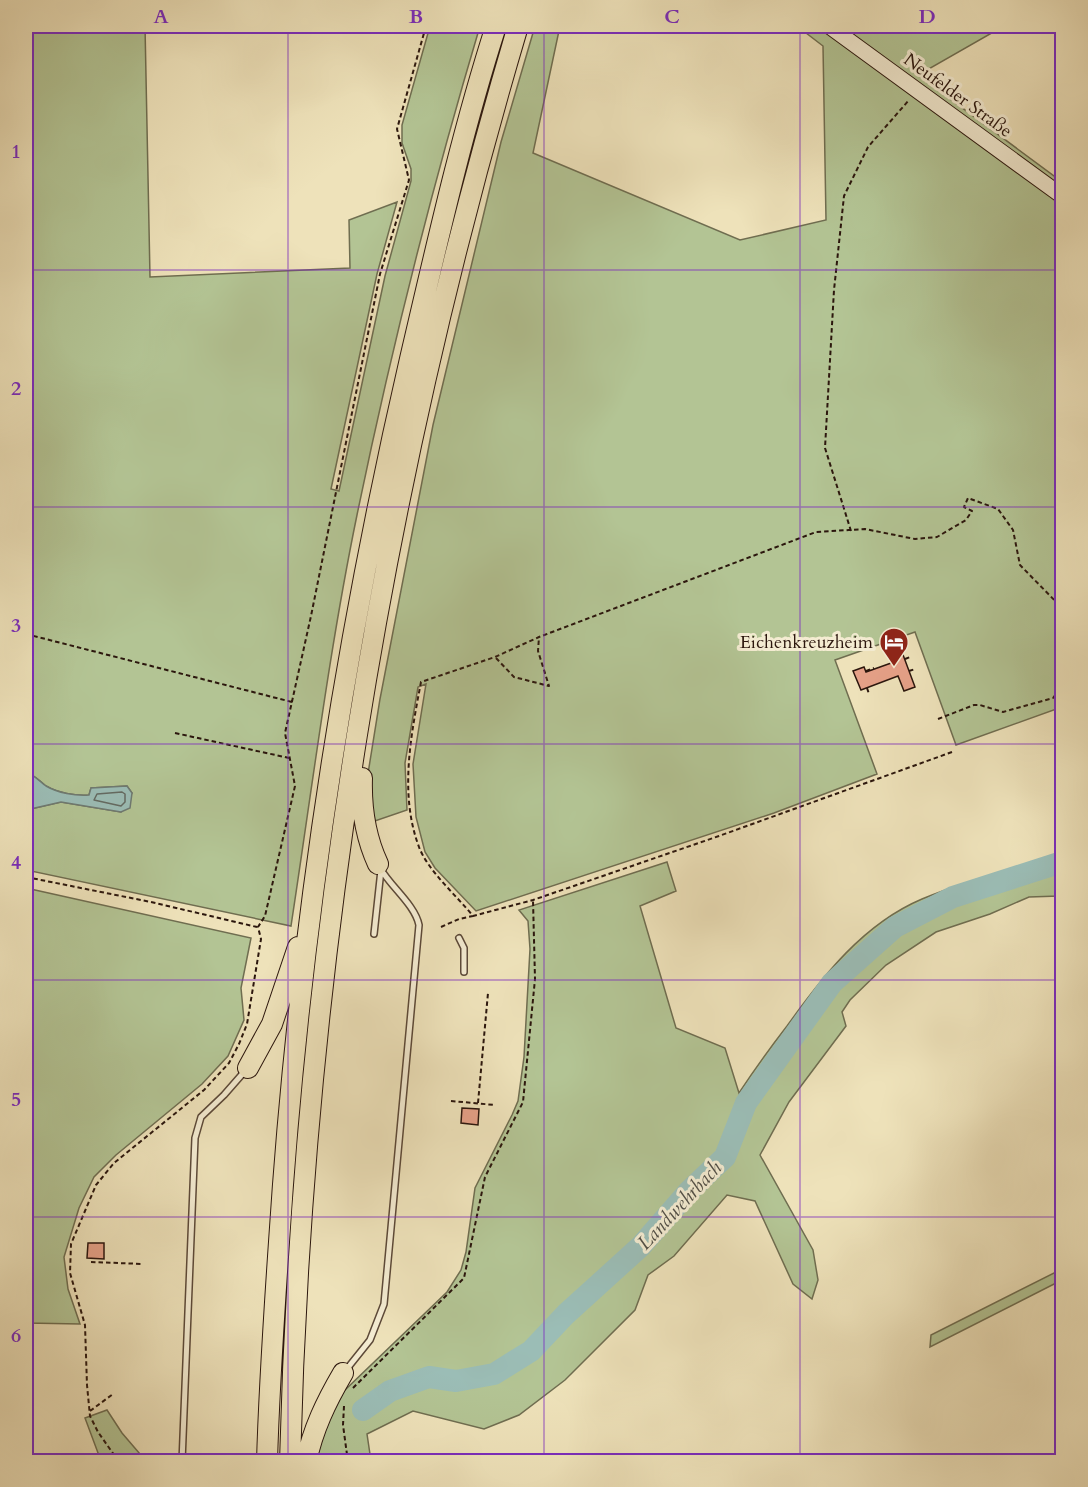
<svg xmlns="http://www.w3.org/2000/svg" width="1088" height="1487" viewBox="0 0 1088 1487" font-family="Cardo,serif">
<style>
.green{fill:#b3c494;stroke:#6f6d50;stroke-width:1.5}
.water{fill:#9bbdb6;stroke:#6e7a72;stroke-width:1.5}
.lines{fill:none;stroke-linecap:round;stroke-linejoin:round}
.shore{stroke:#636a62;stroke-width:1.5}
.river{stroke:#9bbdb6;stroke-width:22}
.building{fill:#e6a188;stroke:#2b160d;stroke-width:1.5}
.lane-casing{stroke:#5c4938;stroke-width:8}
.secondary-casing{stroke:#2b160d;stroke-width:17}
.highway-casing{stroke:#2b160d;stroke-width:22}
.path{stroke:#2b160d;stroke-width:2;stroke-dasharray:4.5 3;stroke-linecap:butt}
.lane{stroke:#f4ecd2;stroke-width:5}
.secondary{stroke:#f4ecd2;stroke-width:15}
.highway{stroke:#eee2ba;stroke-width:20}
.grid{fill:none;stroke:#7b2cbf;stroke-width:1.5;stroke-opacity:0.55}
.labels{text-anchor:middle;stroke-width:6;stroke-linejoin:round;paint-order:stroke}
.street-label{font-size:18px;fill:#2b160d;stroke:#f4ecd2}
.poi-label{font-size:18px;fill:#2b160d;stroke:#f4ecd2;text-anchor:end}
.water-label{font-size:20px;font-style:italic;fill:#525048;stroke:#f4ecd2}
.neatline{fill:none;stroke:#7b2cbf;stroke-width:2}
.grid-label{font-size:20px;text-anchor:middle;font-weight:bold;fill:#7b2cbf}
</style>
<rect width="100%" height="100%" fill="#eee2ba"/>
<filter id="stains"><feTurbulence type="fractalNoise" baseFrequency=".00333" numOctaves="4"/><feColorMatrix values="0 0 0 0 .2 0 0 0 0 .09 0 0 0 0 .02 0 0 0 .5 -.17"/></filter>
<radialGradient id="worn" r=".72"><stop offset=".6" stop-color="#630" stop-opacity="0"/><stop offset="1" stop-color="#630" stop-opacity=".3"/></radialGradient>
<!-- green -->
<path class="green" d="M26 26H145L150 277 350 268 349 220 397 202 377 274 331 489 339 491 385 276 411 181V169L402 143V125L430 26H480C432 187 391 350 357 515 329 651 312 789 291 926L26 870V810L61 802 121 812 132 793 127 786 91 788 89 795C75 796 58 793 46 786 39 781 34 774 26 773Z
M535 26H560L533 153 740 240 826 220 823 46 797 26H817L831 32 1062 203V707L956 745 915 632 835 660 877 774 774 813 476 911 435 868 425 852 416 817 413 764 426 684 418 687 405 763 407 810 369 823 366 786 380 699 433 425 501 142Z
M839 26H1004L918 75 1062 182V190Z
M1062 855V893L1059 896 1029 897 990 914 936 932 886 965 850 1000 842 1012 846 1026 789 1102 760 1155 813 1250 818 1280 812 1299 793 1284 755 1201 727 1195 674 1256 648 1275 635 1310 565 1380 519 1415 484 1429 413 1411 367 1434 371 1461 312 1462 326 1416 345 1390 447 1292 461 1270 466 1252 475 1188 512 1115 518 1101 524 1057 530 949 528 921 519 910 667 862 676 891 640 906 676 1028 725 1048 739 1093C754 1070 770 1048 787 1026 823 976 863 924 922 899 967 880 1016 869 1062 855Z
M26 888 251 938 241 988 244 1020 228 1056 202 1084 116 1155 94 1177 79 1208 64 1257 68 1289 80 1324 26 1323Z
M1062 1269V1280L930 1347 931 1335Z
M107 1410 122 1433 146 1461 110 1462 109 1460 101 1461 85 1418Z"/>
<!-- water -->
<path class="water" d="M26 773C34 774 39 781 46 786 58 793 75 796 89 795L91 788 127 786 132 793 130 808 121 812 61 802 26 810Z"/>
<g class="lines">
<!-- shore -->
<path class="shore" d="M122 792 125 794V802L121 806 94 800 97 794Z"/>
<!-- river -->
<path class="river" d="M363 1410 390 1391 429 1377 456 1381 494 1374 531 1351 566 1314 641 1246 689 1191 725 1157 746 1103 832 983 895 927 953 897 1062 862"/>
</g>
<!-- building -->
<path class="building" d="M899 644 915 687 904 691 898 676 861 690 853 671 864 667 866 672 894 662 889 648Z
M462 1108 479 1109 478 1125 461 1123Z
M88 1243H104V1259L87 1258Z"/>
<g class="lines">
<!-- lane casing -->
<g class="lane-casing">
<path id="lane" d="M374 934 381 870
M459 938 464 948V972
M346 1370 370 1340 384 1304 419 925C415 905 391 887 380 868
M182 1462 195 1138 201 1117 224 1095 245 1071"/>
</g>
<!-- secondary casing -->
<g class="secondary-casing">
<path id="secondary" d="M829 26 1062 196"/>
</g>
<!-- highway casing -->
<g class="highway-casing">
<path id="highway" d="M362 778C361 809 365 836 378 864
M248 1068 272 1024 298 947
M267 1462C269 1388 274 1315 279 1242 298 945 343 649 410 359 436 248 461 135 496 26
M290 1462C302 976 380 491 518 26
M306 1462C313 1429 326 1402 343 1373"/>
</g>
<!-- path -->
<path class="path" d="M851 531 825 448 834 290 844 196 868 147 909 100
M26 634 292 702
M496 658 514 677 549 686 538 651 539 637
M905 659 910 657
M866 671 874 668
M909 671 915 669
M867 688 869 694
M938 719 974 705H980L1003 712 1053 698 1062 686
M175 733 289 758
M952 752 719 836 533 900 473 916C457 896 428 871 419 847 399 794 411 735 421 682L495 657 539 637 816 532 865 529 915 539 937 537 966 520 972 511 964 507 968 498 998 509 1013 530 1020 565 1062 608
M26 877 151 902 257 927
M441 927 459 919 473 916
M451 1101 495 1105
M478 1103 488 993
M91 1262 143 1264
M353 1388 464 1278 485 1177 523 1102 535 979 533 900
M344 1406 343 1425 348 1462
M90 1411 113 1394
M119 1462 98 1432 90 1416 87 1385 85 1325 70 1273 71 1244 96 1185 114 1163 204 1090 229 1063 239 1044 247 1024 261 939 258 927 265 916 295 786 285 733 311 616 380 274 409 180 397 129 426 26"/>
<!-- lane -->
<use href="#lane" class="lane"/>
<!-- secondary -->
<use href="#secondary" class="secondary"/>
<!-- highway -->
<use href="#highway" class="highway"/>
</g>
<!-- grid -->
<path class="grid" d="M288 26V1462M544 26V1462M800 26V1462M26 270H1062M26 507H1062M26 744H1062M26 980H1062M26 1217H1062"/>
<!-- icons -->
<defs>
<g id="hotel-pin" transform="scale(1.5)"><path d="M0 17L-7.5 6A9.5 9.5 0 1 1 7.5 6Z" fill="#8f2418" stroke="#f4ecd2"/><path d="M-6-4.5h1.5V1H6V5H4.5V3h-9V5H-6ZM-4 0a1.8 1.8 0 1 1 3.6 0ZM.5 0V-2.5h3Q6-2.5 6 0Z" fill="#fff"/></g>
</defs>
<g fill-rule="evenodd">
<use href="#hotel-pin" x="894" y="642"/>
</g>
<g class="labels">
<!-- street labels -->
<g class="street-label">
<text transform="translate(958 95) rotate(36)" y="6">Neufelder Straße</text>
</g>
<!-- poi labels -->
<g class="poi-label">
<text x="873" y="648">Eichenkreuzheim</text>
</g>
<!-- water labels -->
<g class="water-label">
<text transform="translate(679 1205) rotate(-47)" y="7">Landwehrbach</text>
</g>
</g>
<!-- margin -->
<rect width="1088" height="1487" fill="none" stroke="#eee2ba" stroke-width="66"/>
<rect x="33" y="33" width="1022" height="1421" class="neatline"/>
<g class="grid-label">
<text x="161" y="23">A</text>
<text x="416" y="23">B</text>
<text x="672" y="23">C</text>
<text x="927" y="23">D</text>
<text x="16" y="158">1</text>
<text x="16" y="395">2</text>
<text x="16" y="632">3</text>
<text x="16" y="869">4</text>
<text x="16" y="1106">5</text>
<text x="16" y="1342">6</text>
</g>
<rect width="100%" height="100%" filter="url(#stains)"/>
<rect width="100%" height="100%" fill="url(#worn)"/>
</svg>
